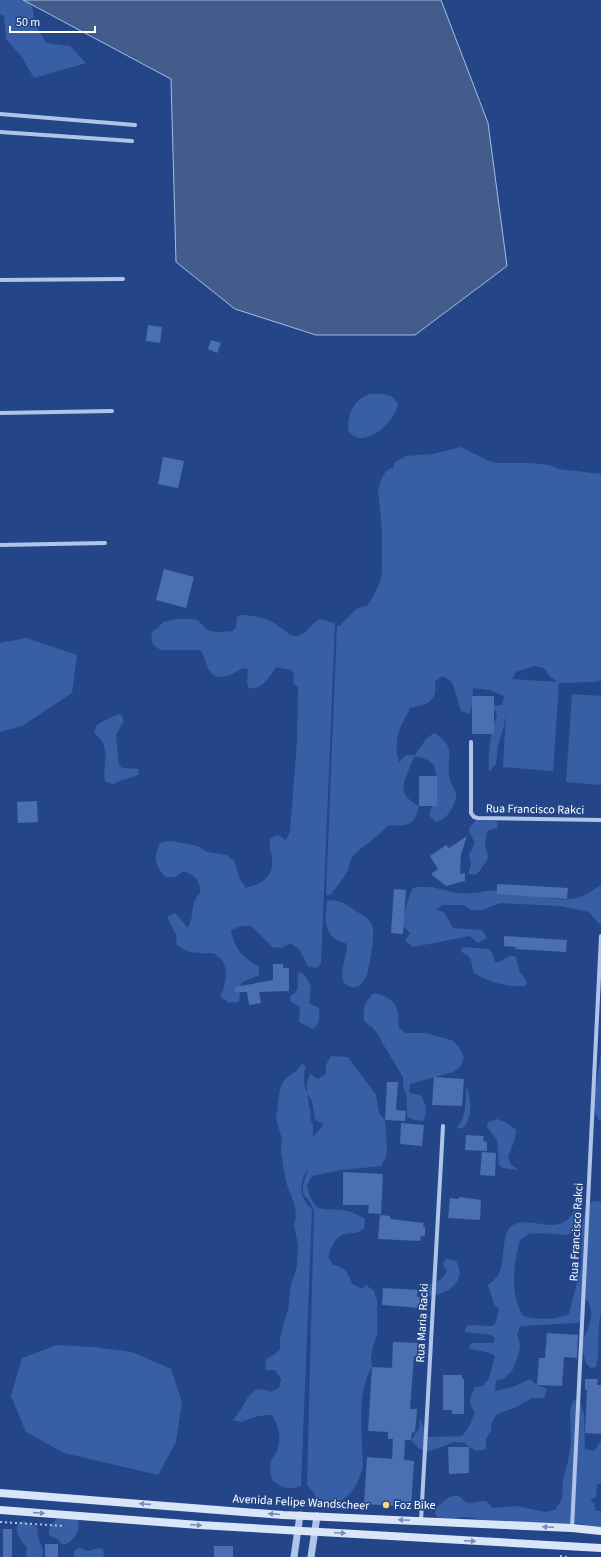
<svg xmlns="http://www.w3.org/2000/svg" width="601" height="1557" viewBox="0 0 601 1557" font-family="'Source Sans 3',sans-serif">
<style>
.green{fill:#385ea6;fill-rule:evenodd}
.water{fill:#435c8c;stroke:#a4beea}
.building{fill:#4c6fb1}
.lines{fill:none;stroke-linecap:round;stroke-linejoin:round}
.path{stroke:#b0c4ea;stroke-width:2;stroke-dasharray:2 3;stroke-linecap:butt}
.minor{stroke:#b0c4ea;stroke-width:4}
.tertiary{stroke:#b0c4ea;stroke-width:7}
.secondary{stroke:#dbe5f8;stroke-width:8}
.oneway{fill:#768ebb}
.poi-dot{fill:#f4dc74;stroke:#244689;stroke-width:1.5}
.labels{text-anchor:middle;stroke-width:3.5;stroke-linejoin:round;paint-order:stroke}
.street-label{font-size:12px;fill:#fff;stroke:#244689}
.poi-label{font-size:12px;fill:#fff;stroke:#244689;text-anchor:start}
</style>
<rect width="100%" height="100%" fill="#244689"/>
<!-- green -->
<path class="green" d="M0 0H31L35 23 46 43 70 46 86 63 34 78 22 57 6 39 4 16 0 14Z
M370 394C382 394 392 392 398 404 396 421 363 453 348 430 348 413 354 399 370 394Z
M461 447 487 460 496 463H529L550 465 559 469 601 474V681L593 682 559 683 553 771 503 767 506 714 504 726 498 745 496 764 489 772C488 752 490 734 497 715L493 706 502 705 504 696 489 690 473 688 472 704 470 714 461 711 452 682 443 676 435 681C438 702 428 704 410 708 408 714 403 720 401 726 396 737 395 750 399 762L406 755H415L426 739 434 733C457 747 447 756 449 776 450 783 455 788 456 794 457 801 450 814 444 818 442 820 438 821 436 822L429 815C434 803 440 778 434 766 430 759 422 758 415 756 411 763 410 768 407 774 400 791 403 797 419 806 415 825 407 827 388 825 378 838 363 845 353 856 350 859 350 865 348 870 344 878 336 888 330 895H326L337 625 339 626 358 608 367 606 372 598 381 580 382 570V530L378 490 381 480 386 471 394 467V463L406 456 432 454ZM535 666 544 668 550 677 558 682 512 679 516 672Z
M241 615C254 615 270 619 280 627 285 630 290 637 296 636 306 635 312 624 319 619L335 623 321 963 317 968 308 966 299 949 290 943 282 948 272 947 251 926H241L231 930C233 946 244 960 259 966V975L241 983 239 1002 229 1003 220 996C226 986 229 969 221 959 219 957 216 955 214 953 198 953 190 955 177 945L176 935 167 917 175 913 188 928C194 916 191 910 195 900 196 897 199 895 200 892 201 880 193 875 184 871L175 877H165C155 865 153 857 160 843L170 841 188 844 197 846 207 852 227 855 234 861 240 879 246 888C262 884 274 877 272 858 271 850 269 847 270 839L278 835 286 840 290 832 297 742 298 686 293 684 294 675 291 670 276 667C270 676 262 691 249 688L247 684 248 669 243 668C231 674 217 685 208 668 205 661 205 656 200 650H162C153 648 149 639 153 631L157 629 163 622 177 619H192L197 620 209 631 218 632 233 631 236 627 237 617Z
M26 638 77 655 72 693 22 726 0 732V643Z
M572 694 601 696V785L566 782Z
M120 714 123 717V722L116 735 119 765 122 768 138 769 139 774C132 779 122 778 114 784L109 783 105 781C102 762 113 748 94 733 95 732 95 727 96 726 98 723 116 715 120 714Z
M476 820 494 821 498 823 497 828 487 831 485 846 488 856 487 860 478 873 474 875 468 874 471 865 469 854 474 845V841L469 832 470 827Z
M601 885V926L589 912 560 906 500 903 482 910H471L463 905H443L435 910 444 912 453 928 482 930 487 938 478 943 470 936 413 947 405 941 410 933 403 926C404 913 407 900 413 888 428 884 443 890 458 893 473 895 489 889 504 890 529 891 555 905 580 897 587 895 594 889 601 885Z
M331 900C342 901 348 906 356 911 362 915 368 917 371 923 377 932 369 964 367 975 365 979 363 982 360 985 357 987 354 988 351 987 333 983 348 957 347 944 343 942 336 941 333 937 323 929 326 912 327 901Z
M462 947 489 949 492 953 495 962H499C506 959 508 954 516 957L519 970 527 982 525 986C507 987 490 983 474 973 471 963 473 956 461 952Z
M299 972 304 974 311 986 309 1003 319 1008C320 1016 320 1024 313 1029L299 1022 300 1007 291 1002 290 996C304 990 294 982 299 972Z
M374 993C383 995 394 999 397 1009 399 1014 398 1022 399 1028L406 1033H426L454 1041 460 1049 464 1057 461 1066 453 1072 410 1084 409 1093 420 1095C426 1100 428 1114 423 1121L415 1120 407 1117V1096L403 1086V1077L383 1044 379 1036 373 1028 364 1021C363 1008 364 1002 374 993Z
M601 1054V1120H599L595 1112 593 1103Z
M331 1056 348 1057 376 1095 379 1113 385 1120 387 1148 386 1157 381 1166 342 1170 312 1176 307 1185C314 1218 324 1206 348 1211 355 1213 360 1216 365 1219L364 1229C353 1235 356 1232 345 1234 335 1236 331 1248 328 1257L333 1265C345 1267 348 1272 352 1284L362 1289 366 1285 374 1291 377 1300V1336L373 1346 371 1358 372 1367C356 1392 362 1435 363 1465 358 1490 344 1508 317 1503L314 1493 307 1485 314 1211 310 1202 303 1194V1185L308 1169C298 1182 299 1199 312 1209L301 1486C288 1490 283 1489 272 1480 271 1474 269 1467 271 1461 272 1459 274 1456 276 1453 282 1440 279 1426 272 1415 260 1415 253 1417 242 1422L233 1420C246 1407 249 1381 270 1392L279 1388 281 1379 275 1370H265L266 1359 274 1355 280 1349V1339L285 1319 288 1311 291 1283 295 1274 297 1265 298 1245 294 1225 296 1216 295 1206 286 1182 281 1153 282 1139 276 1119 280 1089 284 1080 296 1071 302 1064 306 1067C303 1074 303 1086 307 1092V1083L310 1074 318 1079 326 1074V1065ZM307 1094 312 1101 315 1120 324 1124 313 1137V1125L311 1121 310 1110Z
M467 1087C471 1100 473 1119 462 1129L457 1127C468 1116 464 1101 467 1087Z
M497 1119 507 1123 516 1130 515 1139 508 1157 511 1165 515 1167 518 1170 503 1168 499 1165 497 1140 487 1127 488 1122Z
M582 1186C583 1199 584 1199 580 1212 578 1218 578 1224 576 1231L567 1235 538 1233 528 1234 520 1240C513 1265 510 1293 523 1316 538 1320 554 1320 569 1314L581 1267 582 1226 586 1207 593 1201 601 1202V1314C596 1331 601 1351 596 1367L591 1368C586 1365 585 1361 584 1355 579 1337 590 1332 591 1316 592 1311 590 1306 588 1301L585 1299 581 1322 576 1323 520 1326 517 1335 520 1344 519 1353 512 1371 505 1378 496 1381 495 1391 513 1387 530 1379 537 1385 547 1389 544 1398H532L516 1407 497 1414 492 1422 491 1431 486 1439V1449L477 1451 469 1447 465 1443 455 1442 427 1452 418 1448 411 1440 419 1429 420 1419 424 1428 425 1437 462 1436 468 1428 475 1413C468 1402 469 1399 475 1387L483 1386 489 1378 495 1356C488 1350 477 1352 469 1348L471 1343H493L495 1339 492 1335 465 1332V1328L469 1325 493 1326 496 1322 499 1309 494 1304 488 1285C493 1281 498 1277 500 1271 505 1259 501 1232 513 1225 528 1216 555 1234 569 1218 578 1209 573 1200 576 1192 577 1190 580 1187 582 1186Z
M446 1259 456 1261C469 1284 443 1297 424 1296L420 1291C428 1282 442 1285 447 1270L444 1268 443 1263Z
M57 1345 94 1347 132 1352 171 1369 182 1402 176 1442 158 1475 64 1453 26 1432 11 1396 22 1358Z
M578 1396 584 1414 585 1449 594 1451 601 1441V1484H597L596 1497 590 1501 595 1503 594 1507 596 1511H601V1534C589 1527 579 1519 565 1525L482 1520 468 1517 442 1519 437 1517 435 1513 436 1508C441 1504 452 1491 460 1497 463 1499 465 1503 470 1503 475 1503 480 1501 485 1501L490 1504 492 1508 516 1506 545 1512 555 1510 562 1499 563 1479 568 1461 571 1442 570 1413 572 1403Z
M58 1518H77C83 1528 73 1543 63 1545L57 1539 49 1535C48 1526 52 1524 58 1518Z
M24 1521 37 1527 38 1536 43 1550 42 1557H26L27 1548C20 1539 14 1533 18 1523Z
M81 1548C88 1554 91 1549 99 1548L103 1549 104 1557H74V1553L76 1549Z"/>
<!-- water -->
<path class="water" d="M23 0H441L488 123 507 266 415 335H316L235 309 176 262 171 79Z"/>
<!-- building -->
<path class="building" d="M148 325 162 327 160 343 146 341Z
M211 340 221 343 217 353 208 349Z
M163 457 184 461 178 488 158 484Z
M164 569 194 577 186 608 156 600Z
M472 696H494V734H472Z
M419 776H437V806H419Z
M37 801 38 822 18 823 17 802Z
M467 836 461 854 460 874 465 873V881L446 886 431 874 438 869 430 856 446 845 449 848Z
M497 884 568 888 567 899 497 894Z
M394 889 406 890 403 934 391 933Z
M504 936 567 940 566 952 515 949 516 947 504 946Z
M273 964H283V968H289V991L259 992 261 1003 249 1005 247 992H235V987L273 980Z
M434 1077 464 1079 462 1106 432 1105Z
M387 1082H398L396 1110 406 1111 405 1121 385 1120Z
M401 1123 424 1125 422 1146 400 1144Z
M466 1135 484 1136 483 1141 487 1142V1151L465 1150Z
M482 1152 496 1153 495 1176 480 1175Z
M343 1172 383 1174 381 1214 368 1213 369 1205H343Z
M459 1197 481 1200 480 1220 448 1218 450 1198 459 1199Z
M380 1215 390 1216V1219L424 1223 423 1227H425V1236H421L420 1241 378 1239Z
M383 1288 418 1290 417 1297H420V1308L382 1305Z
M547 1333 578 1335 577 1358 564 1357 562 1386 537 1385 539 1358H545Z
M393 1342 418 1343 417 1356H414L410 1409H417L415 1433 412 1432 411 1440H405L404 1460 414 1461 411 1507 364 1504 367 1457 392 1459 393 1439H388V1432L368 1431 372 1367 392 1368Z
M443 1375H462V1379H464V1414H452V1410H443Z
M585 1379H598L597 1385H601V1434L585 1433 587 1390H585Z
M448 1447H469V1473L449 1474Z
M3 1529H12V1557H3Z
M45 1544H58V1557H45Z
M214 1546H233V1557H214Z"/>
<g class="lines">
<!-- path -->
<path class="path" d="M0 1522 65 1526
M560 1556 568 1557"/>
<!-- minor -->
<path class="minor" d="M0 114 135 125
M0 132 132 141
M0 280 123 279
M0 413 112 411
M0 545 105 543
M471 742V813L474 817 478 818 601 820
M421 1521 443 1126
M572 1528 601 936"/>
<!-- tertiary -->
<path class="tertiary" d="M294 1557 300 1515
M311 1557 317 1516"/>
<!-- secondary -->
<path class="secondary" d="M0 1493 283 1515 572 1528 601 1531
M0 1510 199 1525 601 1548"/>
</g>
<!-- one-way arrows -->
<defs><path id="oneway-solid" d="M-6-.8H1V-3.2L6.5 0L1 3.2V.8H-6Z"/></defs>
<g class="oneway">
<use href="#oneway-solid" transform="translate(145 1504) rotate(-176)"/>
<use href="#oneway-solid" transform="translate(39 1513) rotate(4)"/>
<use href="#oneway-solid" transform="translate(274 1514) rotate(-175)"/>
<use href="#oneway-solid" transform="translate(404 1520) rotate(-178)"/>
<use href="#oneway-solid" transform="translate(196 1525) rotate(4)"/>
<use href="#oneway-solid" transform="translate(548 1527) rotate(-177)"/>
<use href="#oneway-solid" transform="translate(340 1533) rotate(3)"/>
<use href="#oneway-solid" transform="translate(470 1541) rotate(3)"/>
</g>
<!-- markers -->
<circle class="poi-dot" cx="386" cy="1505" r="4"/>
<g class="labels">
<!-- street labels -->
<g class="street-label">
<text transform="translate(535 809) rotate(1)" y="4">Rua Francisco Rakci</text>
<text transform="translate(576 1232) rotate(-87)" y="4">Rua Francisco Rakci</text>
<text transform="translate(422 1323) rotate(-87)" y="4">Rua Maria Racki</text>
<text transform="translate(301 1502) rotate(3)" y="4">Avenida Felipe Wandscheer</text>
</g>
<!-- poi labels -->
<g class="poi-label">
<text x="394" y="1509">Foz Bike</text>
</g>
</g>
<!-- scale -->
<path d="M10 26v6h85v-6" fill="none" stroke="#ffffff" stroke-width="2"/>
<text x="16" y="26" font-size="12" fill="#ffffff" stroke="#244689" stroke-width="3" paint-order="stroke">50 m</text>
</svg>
